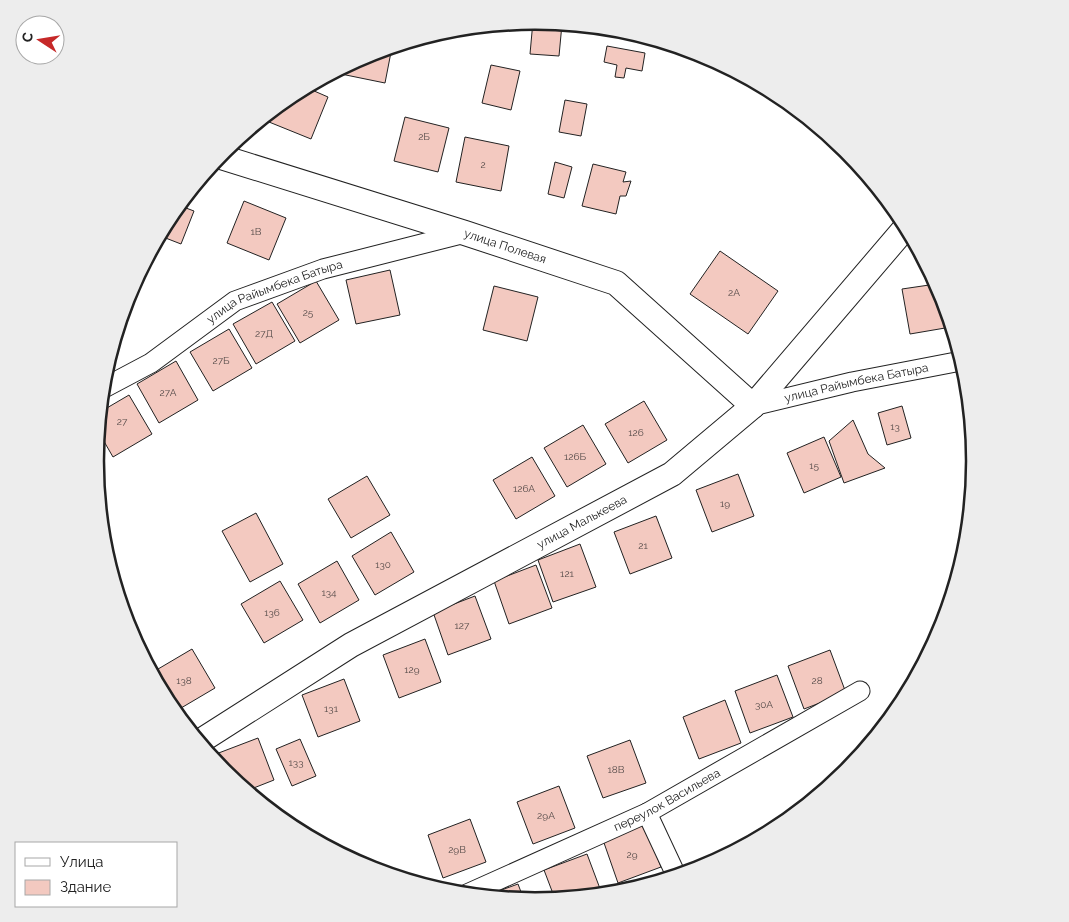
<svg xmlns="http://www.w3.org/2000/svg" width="1069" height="922" viewBox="0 0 1069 922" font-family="Raleway,sans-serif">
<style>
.building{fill:#f3c9c0;stroke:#222}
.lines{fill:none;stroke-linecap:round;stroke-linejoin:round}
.minor-casing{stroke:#222;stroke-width:21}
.tertiary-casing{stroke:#222;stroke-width:26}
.minor{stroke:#fff;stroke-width:19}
.tertiary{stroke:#fff;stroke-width:24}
.labels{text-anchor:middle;stroke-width:4;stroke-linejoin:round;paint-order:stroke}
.number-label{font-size:10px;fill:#564c4a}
.street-label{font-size:12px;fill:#222;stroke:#fff}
.rim{fill:none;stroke:#222;stroke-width:2.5}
</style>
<rect width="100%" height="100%" fill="#fff"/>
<!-- building -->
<path class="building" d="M533 21 562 24 559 56 530 54Z
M607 46 645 53 642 71 626 68 624 78 615 77 617 65 604 62Z
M392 47 385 83 341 74 342 68 366 55Z
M491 65 520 71 511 110 482 103Z
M305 87 328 97 311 139 269 122 274 108 290 95Z
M565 100 587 104 581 136 559 132Z
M405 117 449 128 438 172 394 161Z
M465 137 509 146 501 191 456 182Z
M555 162 572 167 564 198 548 194Z
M593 164 626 172 623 182 631 181 626 196H620L616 214 582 206Z
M244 201 286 218 269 260 227 243Z
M178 205 194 211 181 244 163 237H158L169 216Z
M720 251 778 291 748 334 690 294Z
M390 270 400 315 356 324 346 280Z
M316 281 339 320 300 343 277 304Z
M936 284 941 293 951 327 910 334 902 289Z
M494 286 538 297 527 341 483 330Z
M272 302 295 341 256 364 233 324Z
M229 329 252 368 213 391 190 352Z
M176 361 198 400 159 423 137 384Z
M129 395 152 434 113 457 98 431 100 412Z
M644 401 667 440 628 463 605 424Z
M902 406 911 438 887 445 878 413Z
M853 420 868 454 885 468 844 483 829 441Z
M583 425 606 464 567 487 544 448Z
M824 437 841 477 804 493 787 453Z
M96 449 102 460 95 464V461Z
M532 457 555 496 516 519 493 480Z
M738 474 754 516 712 532 696 490Z
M367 476 390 515 351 538 328 499Z
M256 513 283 564 250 582 222 531Z
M656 516 672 558 630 574 614 532Z
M391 532 414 572 375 595 352 556Z
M580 544 596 587 553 602 538 560Z
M337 561 359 600 320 623 298 584Z
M536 565 552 608 509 624 494 581Z
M280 581 303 620 264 643 241 604Z
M475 596 491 639 448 655 433 612Z
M425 639 441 682 399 698 383 655Z
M192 649 215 688 176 711 153 672Z
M830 650 846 693 804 709 788 666Z
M777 675 793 717 750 733 735 691Z
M344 679 360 721 318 737 302 695Z
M725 700 741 743 699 759 683 717Z
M258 738 274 780 246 791 223 772 216 754Z
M300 739 316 776 292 786 276 749Z
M630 740 646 783 603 798 587 756Z
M559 786 575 828 533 844 517 802Z
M470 819 486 862 443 878 428 835Z
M645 824 661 867 618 883 603 840Z
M587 854 602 894 555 899 544 870Z
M518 884 524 900 485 896Z"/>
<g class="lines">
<!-- minor casing -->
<g class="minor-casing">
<g id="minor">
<path id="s1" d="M102 389 151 363 235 301 323 269 465 233"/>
<path id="s2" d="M753 406 852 382 961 361"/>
<path d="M647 813 676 875"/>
<path id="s3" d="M467 894 647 813 860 691"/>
</g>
</g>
<!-- tertiary casing -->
<g class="tertiary-casing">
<g id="tertiary">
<path id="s4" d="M218 156 465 233 616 283 753 406"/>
<path id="s5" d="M199 742 351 645 672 474 753 406 906 227"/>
</g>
</g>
<!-- minor -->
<use href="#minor" class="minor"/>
<!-- tertiary -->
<use href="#tertiary" class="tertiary"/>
</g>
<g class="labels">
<!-- number labels -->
<g class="number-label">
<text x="424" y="140">2Б</text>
<text x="483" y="168">2</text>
<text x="256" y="235">1В</text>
<text x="734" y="296">2А</text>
<text x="308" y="316">25</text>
<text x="264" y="337">27Д</text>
<text x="221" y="364">27Б</text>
<text x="168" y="396">27А</text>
<text x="122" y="425">27</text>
<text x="895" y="430">13</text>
<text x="636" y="436">126</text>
<text x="575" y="460">126Б</text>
<text x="814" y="469">15</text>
<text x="524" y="492">126А</text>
<text x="725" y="507">19</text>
<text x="643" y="549">21</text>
<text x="383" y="568">130</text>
<text x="567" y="577">121</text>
<text x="329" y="596">134</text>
<text x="272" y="616">136</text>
<text x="462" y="629">127</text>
<text x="412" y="673">129</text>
<text x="184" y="684">138</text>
<text x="817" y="684">28</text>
<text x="764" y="708">30А</text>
<text x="331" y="712">131</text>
<text x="296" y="766">133</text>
<text x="616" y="773">18В</text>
<text x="546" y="819">29А</text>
<text x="457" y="853">29В</text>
<text x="632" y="858">29</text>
</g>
<!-- street labels -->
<g class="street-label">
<text dy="4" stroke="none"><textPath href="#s4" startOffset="301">улица Полевая</textPath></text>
<text dy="4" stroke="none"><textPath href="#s1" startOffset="200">улица Райымбека Батыра</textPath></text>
<text dy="4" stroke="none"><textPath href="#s2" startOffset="106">улица Райымбека Батыра</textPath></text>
<text dy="4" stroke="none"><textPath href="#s5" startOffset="442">улица Малькеева</textPath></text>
<text dy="4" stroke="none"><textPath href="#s3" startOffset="221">переулок Васильева</textPath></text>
</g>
</g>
<!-- crop -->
<path d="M0 0H1069V922H0ZM104 461a431 431 0 1 1 862 0a431 431 0 1 1-862 0Z" fill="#ededed" fill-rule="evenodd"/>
<path class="rim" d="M104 461a431 431 0 1 1 862 0a431 431 0 1 1-862 0Z"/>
<!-- legend -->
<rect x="15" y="842" width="162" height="65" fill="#ffffff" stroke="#a7a7a7"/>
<rect x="25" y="858" width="25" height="8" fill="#ffffff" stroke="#a7a7a7"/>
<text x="60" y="867" font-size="15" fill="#222222">Улица</text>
<rect x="25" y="880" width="25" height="15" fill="#f3c9c0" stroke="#a7a7a7"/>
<text x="60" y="892" font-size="15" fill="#222222">Здание</text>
<!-- north arrow -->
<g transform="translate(40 40) rotate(282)"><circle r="24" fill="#ffffff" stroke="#a7a7a7"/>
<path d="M0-4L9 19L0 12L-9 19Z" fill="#c62828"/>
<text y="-8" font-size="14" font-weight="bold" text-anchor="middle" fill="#222222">С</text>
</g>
</svg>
